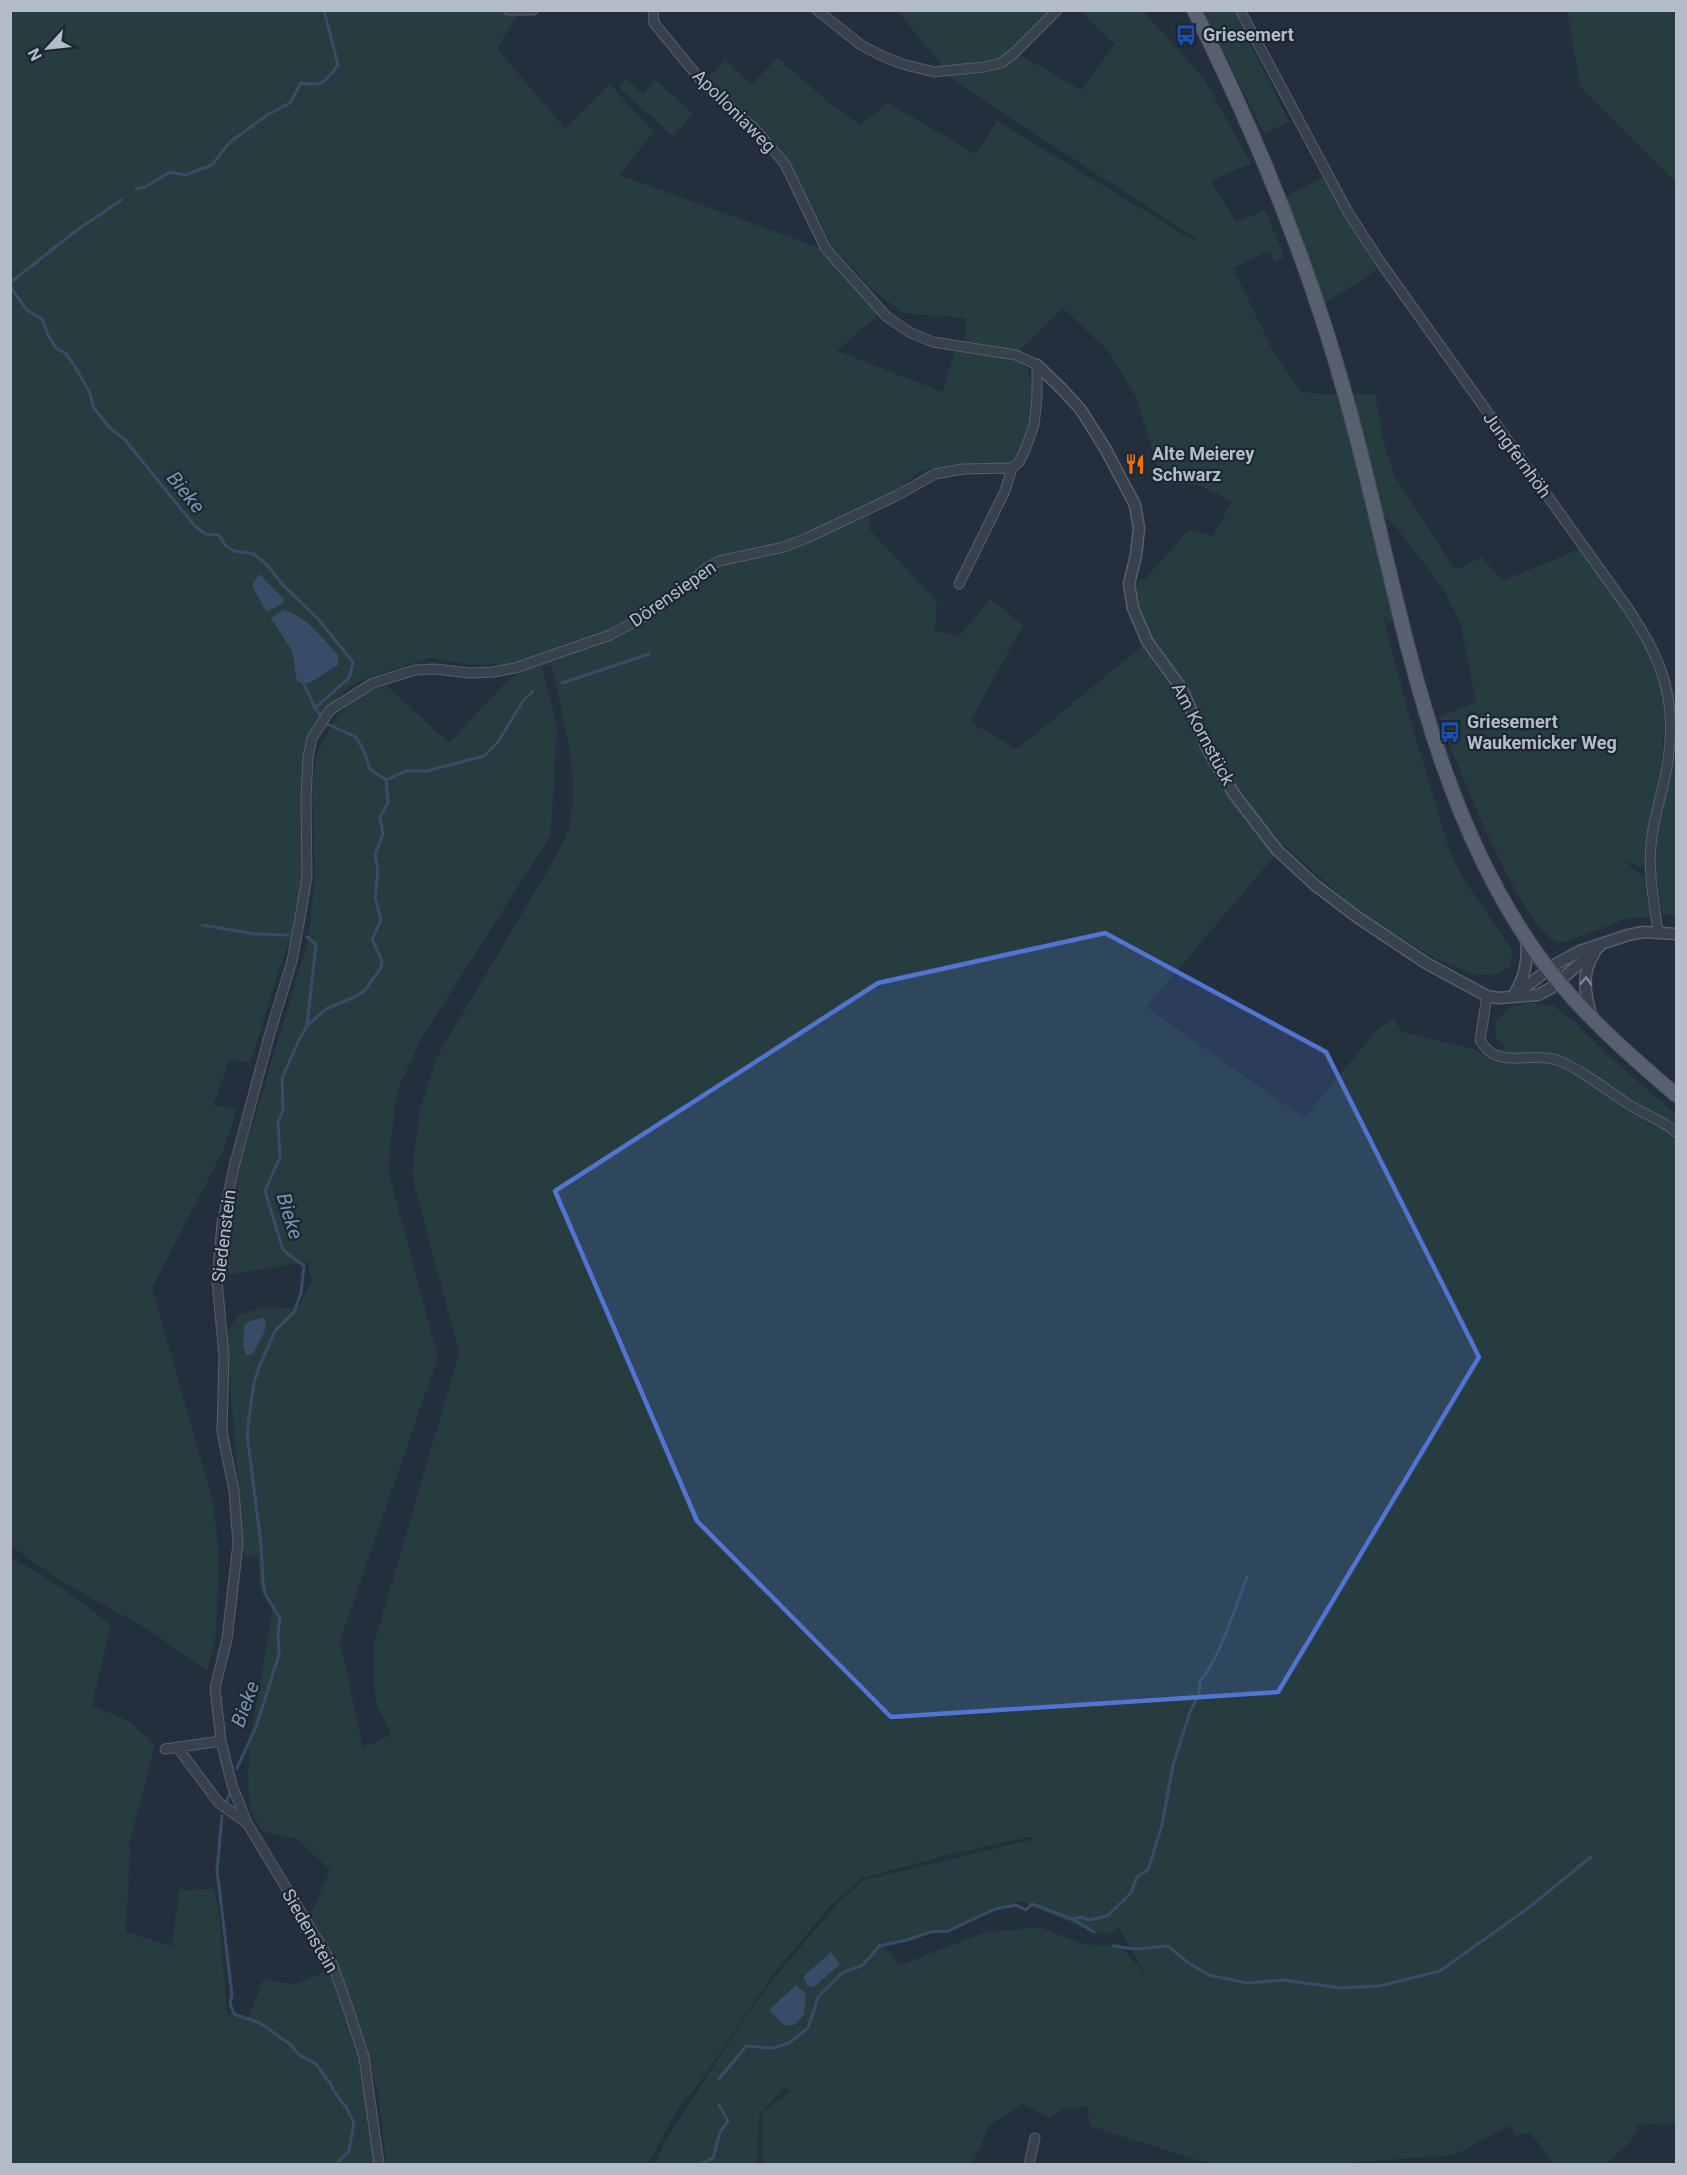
<svg xmlns="http://www.w3.org/2000/svg" width="1687" height="2175" viewBox="0 0 1687 2175" font-family="Roboto,sans-serif">
<style>
.green{fill:#263c3f;fill-rule:evenodd}
.water{fill:#394c67}
.lines{fill:none;stroke-linecap:round;stroke-linejoin:round}
.stream{stroke:#394c67;stroke-width:3}
.minor-casing{stroke:#565f6c;stroke-width:11}
.tertiary-casing{stroke:#565f6c;stroke-width:13}
.primary-casing{stroke:#414a57;stroke-width:16}
.minor{stroke:#38414e;stroke-width:9}
.tertiary{stroke:#38414e;stroke-width:10}
.primary{stroke:#56606e;stroke-width:14}
.oneway{stroke:#7c8592}
.marked{fill:#5274d3;fill-opacity:0.2;stroke:#5274d3;stroke-width:4.5;stroke-linejoin:round}
.labels{text-anchor:middle;stroke-width:4.5;stroke-linejoin:round;paint-order:stroke}
.poi-label{font-size:18px;font-weight:bold;fill:#b4bcc9;stroke:#1d2633;text-anchor:start}
.street-label{font-size:18px;fill:#b4bcc9;stroke:#1d2633}
.water-label{font-size:20px;font-style:italic;fill:#7c92b1;stroke:#1d2633}
</style>
<rect width="100%" height="100%" fill="#242f3e"/>
<!-- green -->
<path class="green" d="M10 11H520L497 48 565 129 610 84 654 132 619 175 823 249 880 313 837 351 943 392 955 349 1015 358 1028 369 1035 402 1021 449 1009 463 958 464 923 470 870 509V530L937 602 935 630 959 636 991 599 1023 625 970 722 1017 749 1147 642 1129 584 1146 578 1189 530 1213 536 1232 501 1199 485 1163 483 1136 397 1109 352 1063 308 1020 350 964 342 966 318 904 313 874 291 832 246 791 165 703 83 725 60 751 85 777 58 836 108 860 125 888 103 976 154 997 121 1196 242 1195 238 956 82 897 11H1059L1021 55 1081 90 1115 44 1080 11H1143L1204 79 1251 163 1211 181 1236 222 1265 210 1284 257 1275 262 1270 250 1233 268 1273 351 1301 392C1326 395 1350 394 1375 394L1382 435 1394 475 1455 570 1482 557 1502 581 1589 545C1624 594 1665 639 1676 700V706H1665L1662 764 1648 838 1645 869 1624 860 1648 881 1650 917 1626 919 1561 943C1524 940 1453 753 1439 717L1476 702 1461 626 1445 591 1392 522 1378 515 1405 632 1383 615 1409 715 1449 849 1461 875 1512 950 1511 966 1498 974 1477 975 1436 959 1361 913 1284 845 1146 1007 1304 1118 1373 1035 1393 1017 1402 1032 1473 1049 1492 1059 1505 1047 1495 1037 1496 1021 1510 1007 1529 1002 1554 1006 1574 1022 1612 1059 1676 1114V2123L1639 2124 1631 2142 1605 2164H1555L1530 2133 1514 2136 1511 2125 1454 2155 1332 2164H1210L1090 2126 1087 2106 1061 2110 1051 2118 1023 2104 990 2125 972 2164H762V2113L790 2091 785 2087 760 2114 757 2164H655L664 2143 744 2019 778 1973 840 1901 864 1880 1035 1839 1030 1837 951 1854 862 1878 831 1905 775 1972 700 2082 679 2107 648 2164H386L378 2094 368 2055 337 1961 310 1916 330 1870 296 1838 262 1832 250 1809 248 1785 249 1749 273 1605 260 1587 258 1558 244 1555 231 1398 228 1330 238 1315 264 1307 297 1309 312 1281 308 1262 221 1276 241 1163 308 940 315 874 312 791 316 755 336 717 357 698 386 685 449 743 506 682 531 665 470 664 430 658 373 676 350 686 327 708 312 731 306 873 293 933 282 961 250 1063 230 1059 213 1105 237 1110 223 1151 152 1288 213 1502 219 1555 216 1634 207 1671 146 1628 63 1582 11 1546ZM290 611 312 628 338 655 293 667ZM551 665C562 713 581 779 569 827 566 839 558 851 553 861L437 1057 419 1112 412 1176 459 1353 373 1647 375 1700 391 1735 363 1748 340 1641 438 1357 388 1169 397 1091 421 1039 551 835 557 725 542 666ZM1020 1901 1084 1928 1107 1934 1119 1928 1147 1976 1118 1943 1104 1946 1084 1944 1039 1927 984 1933 900 1965 881 1945 953 1927Z
M1203 11H1234L1289 122 1264 133Z
M1567 11H1676V182L1580 87Z
M626 79 643 94 656 80 693 114 673 136 619 87Z
M1323 177 1377 270 1325 303 1286 197Z
M1676 740V917L1662 913 1656 873 1655 845Z
M10 1556 61 1587 111 1625 92 1706 127 1720 155 1745 128 1849H130L126 1932 172 1946 179 1890 214 1889 220 1921 227 2015 249 2017 263 1980 295 1984 329 1970 331 1966 359 2056 374 2164H11Z"/>
<!-- water -->
<path class="water" d="M259 574 284 599 282 604 266 612 252 585Z
M284 610C305 615 324 640 338 655V665L311 682 304 684 297 681 292 651 271 618Z
M263 1318 266 1321 265 1331 253 1354 246 1355 243 1343 245 1324 250 1321Z
M831 1952 840 1964 814 1987H809L803 1978 806 1974Z
M796 1985 806 1994 804 2015 794 2025H784L769 2010Z"/>
<g class="lines">
<!-- stream -->
<path class="stream" d="M136 189 145 187 170 172 185 175 212 165 230 142 267 115 290 103 301 83C323 87 326 81 338 65L324 10
M10 283 73 233 121 200
M10 287 27 310 42 319 48 335 56 348 65 353 72 362 89 391 94 408 110 428 124 439 195 526 205 534 219 535 225 545 234 551 254 554 268 566 283 585 318 619 353 662 349 678 315 708
M562 683 649 654
M304 684 315 708 321 716
M386 780 406 771H427L484 756 498 742 523 701 533 691
M202 925 255 934 288 935
M307 937 316 944 307 1026
M237 1768 256 1727 279 1655 278 1631 280 1618 265 1594 263 1583 261 1545 247 1433 254 1382 260 1365 275 1331 294 1312 301 1293 304 1266 283 1250 265 1191 280 1157 278 1122 283 1111 282 1078 299 1040 307 1026 326 1009 357 996 365 990 381 968 382 961 372 939 381 920 375 898 378 871 375 855 383 834 380 817 388 803 386 780 370 769 364 751 356 737 327 724
M226 1803 231 1791
M222 1816 217 1870 232 1995 230 2003 234 2014 260 2023 291 2045 299 2055 315 2063 330 2083 335 2093 346 2107 354 2123 349 2151 336 2164
M1072 1919 1081 1917 1089 1920 1107 1916 1131 1893 1137 1877 1148 1870 1162 1825 1173 1765 1190 1712 1199 1694 1200 1680C1218 1664 1237 1602 1247 1577
M1113 1946 1135 1949 1168 1946 1187 1962 1209 1975 1247 1983 1283 1980 1341 1988 1379 1986 1440 1971 1527 1909 1592 1856
M719 2079 746 2046 773 2048 789 2043 808 2028 818 1997 842 1973 863 1965 879 1946 907 1940 930 1932 948 1931 995 1909 1016 1905 1026 1910 1032 1904 1072 1919 1094 1932
M703 2164V2163L713 2158 720 2132 728 2121 719 2105"/>
<!-- minor casing -->
<g class="minor-casing">
<path id="minor" d="M508 10H533
M817 10 861 45 880 55 902 64 934 72 984 67 1001 63 1013 54 1057 10
M1240 10 1349 214 1381 263 1629 610C1662 660 1677 699 1668 760 1665 786 1655 811 1652 836 1647 868 1654 901 1658 932
M959 584 1005 491 1012 468
M1487 996 1480 1040C1496 1071 1531 1051 1557 1060 1582 1070 1605 1089 1628 1104 1644 1114 1662 1120 1676 1132
M177 1747 219 1803 247 1823
M165 1749 221 1741
M379 2164 364 2057 349 2011 333 1965 247 1823 232 1785 221 1741 215 1688 227 1639 238 1544 234 1491 222 1432 224 1356 217 1281 222 1223 235 1163 270 1033 292 961 300 918 307 876 306 798 308 758 312 738 330 710 373 683 415 670 434 669 471 673 493 672 515 668 610 635 642 618 680 591 708 567 719 561 784 547 807 538 896 496 935 474 963 469 1012 468 1019 462 1025 450 1034 425 1037 397V365L1016 355 933 342 911 333 887 317 826 249 785 164 755 129 703 83 654 23 653 10
M1029 2164 1035 2138"/>
</g>
<!-- tertiary casing -->
<g class="tertiary-casing">
<path id="tertiary" d="M1037 365 1062 389 1081 410 1105 448 1135 505 1139 528 1136 555 1129 584 1133 608 1147 641 1182 689 1208 750 1234 794 1277 850 1315 885 1357 917 1426 963 1487 996 1498 998 1538 995 1551 988 1600 946
M1515 993C1526 974 1528 959 1526 938
M1513 996 1556 964 1580 951 1628 935 1644 932 1676 934
M1592 1019C1586 996 1580 975 1594 954"/>
</g>
<!-- primary casing -->
<g class="primary-casing">
<path id="primary" d="M1194 10C1256 134 1308 261 1345 394 1399 584 1421 793 1540 958 1578 1010 1628 1054 1676 1095"/>
</g>
<!-- minor -->
<use href="#minor" class="minor"/>
<!-- tertiary -->
<use href="#tertiary" class="tertiary"/>
<!-- primary -->
<use href="#primary" class="primary"/>
</g>
<!-- one-way arrows -->
<defs><path id="oneway-chevron" d="M-2-3.5L2.5 0L-2 3.5" fill="none" stroke-width="1.6" stroke-linecap="round" stroke-linejoin="round" transform="scale(1.5)"/></defs>
<use class="oneway" href="#oneway-chevron" transform="translate(1586 981) rotate(-87)"/>
<!-- marked area -->
<path class="marked" d="M1105 933 1326 1052 1479 1357 1278 1692 891 1717 697 1521 555 1191 878 983Z"/>
<!-- icons -->
<defs>
<g id="bus-bare" transform="scale(1.62)"><path d="M-5-6H5V4H4V6H2V4H-2V6H-4V4H-5ZM-3.5-4V0h7V-4ZM-3.5 1.2v1.5H-2V1.2ZM2 1.2v1.5H3.5V1.2Z" fill="#1a4fb4" stroke="#1d2633" stroke-width="2.5" paint-order="stroke"/></g>
<g id="restaurant-bare" transform="scale(1.62)"><path d="M-5-6h1v4h1v-4h1v4h1v-4h1v5L-1.5 .5V6h-2V.5L-5-1ZM5-6V6H3V1.5H1.5Q1.5-4 5-6Z" fill="#e8710a" stroke="#1d2633" stroke-width="2.5" paint-order="stroke"/></g>
</defs>
<g fill-rule="evenodd">
<use href="#bus-bare" x="1186" y="35"/>
<use href="#restaurant-bare" x="1135" y="464"/>
<use href="#bus-bare" x="1450" y="732"/>
</g>
<g class="labels">
<!-- poi labels -->
<g class="poi-label">
<text x="1203" y="41">Griesemert</text>
<text x="1152" y="460">Alte Meierey<tspan x="1152" dy="21">Schwarz</tspan></text>
<text x="1467" y="728">Griesemert<tspan x="1467" dy="21">Waukemicker Weg</tspan></text>
</g>
<!-- street labels -->
<g class="street-label">
<text transform="translate(734 111) rotate(45)" y="6">Apolloniaweg</text>
<text transform="translate(1517 455) rotate(54)" y="6">Jungfernhöh</text>
<text transform="translate(673 594) rotate(-35)" y="6">Dörensiepen</text>
<text transform="translate(1203 734) rotate(62)" y="6">Am Kornstück</text>
<text transform="translate(224 1236) rotate(-83)" y="6">Siedenstein</text>
<text transform="translate(310 1931) rotate(60)" y="6">Siedenstein</text>
</g>
<!-- water labels -->
<g class="water-label">
<text transform="translate(186 492) rotate(51)" y="7">Bieke</text>
<text transform="translate(290 1216) rotate(73)" y="7">Bieke</text>
<text transform="translate(245 1704) rotate(-70)" y="7">Bieke</text>
</g>
</g>
<!-- border -->
<rect width="1687" height="2175" fill="none" stroke="#b4bcc9" stroke-width="24"/>
<!-- north arrow -->
<g transform="translate(48 48) rotate(243)" stroke="#1d2633" stroke-width="4.5" paint-order="stroke">
<path d="M0-4.5L10 22L0 15L-10 22Z" fill="#b4bcc9"/>
<text y="-9" font-size="16" font-weight="bold" text-anchor="middle" fill="#b4bcc9">N</text>
</g>
</svg>
